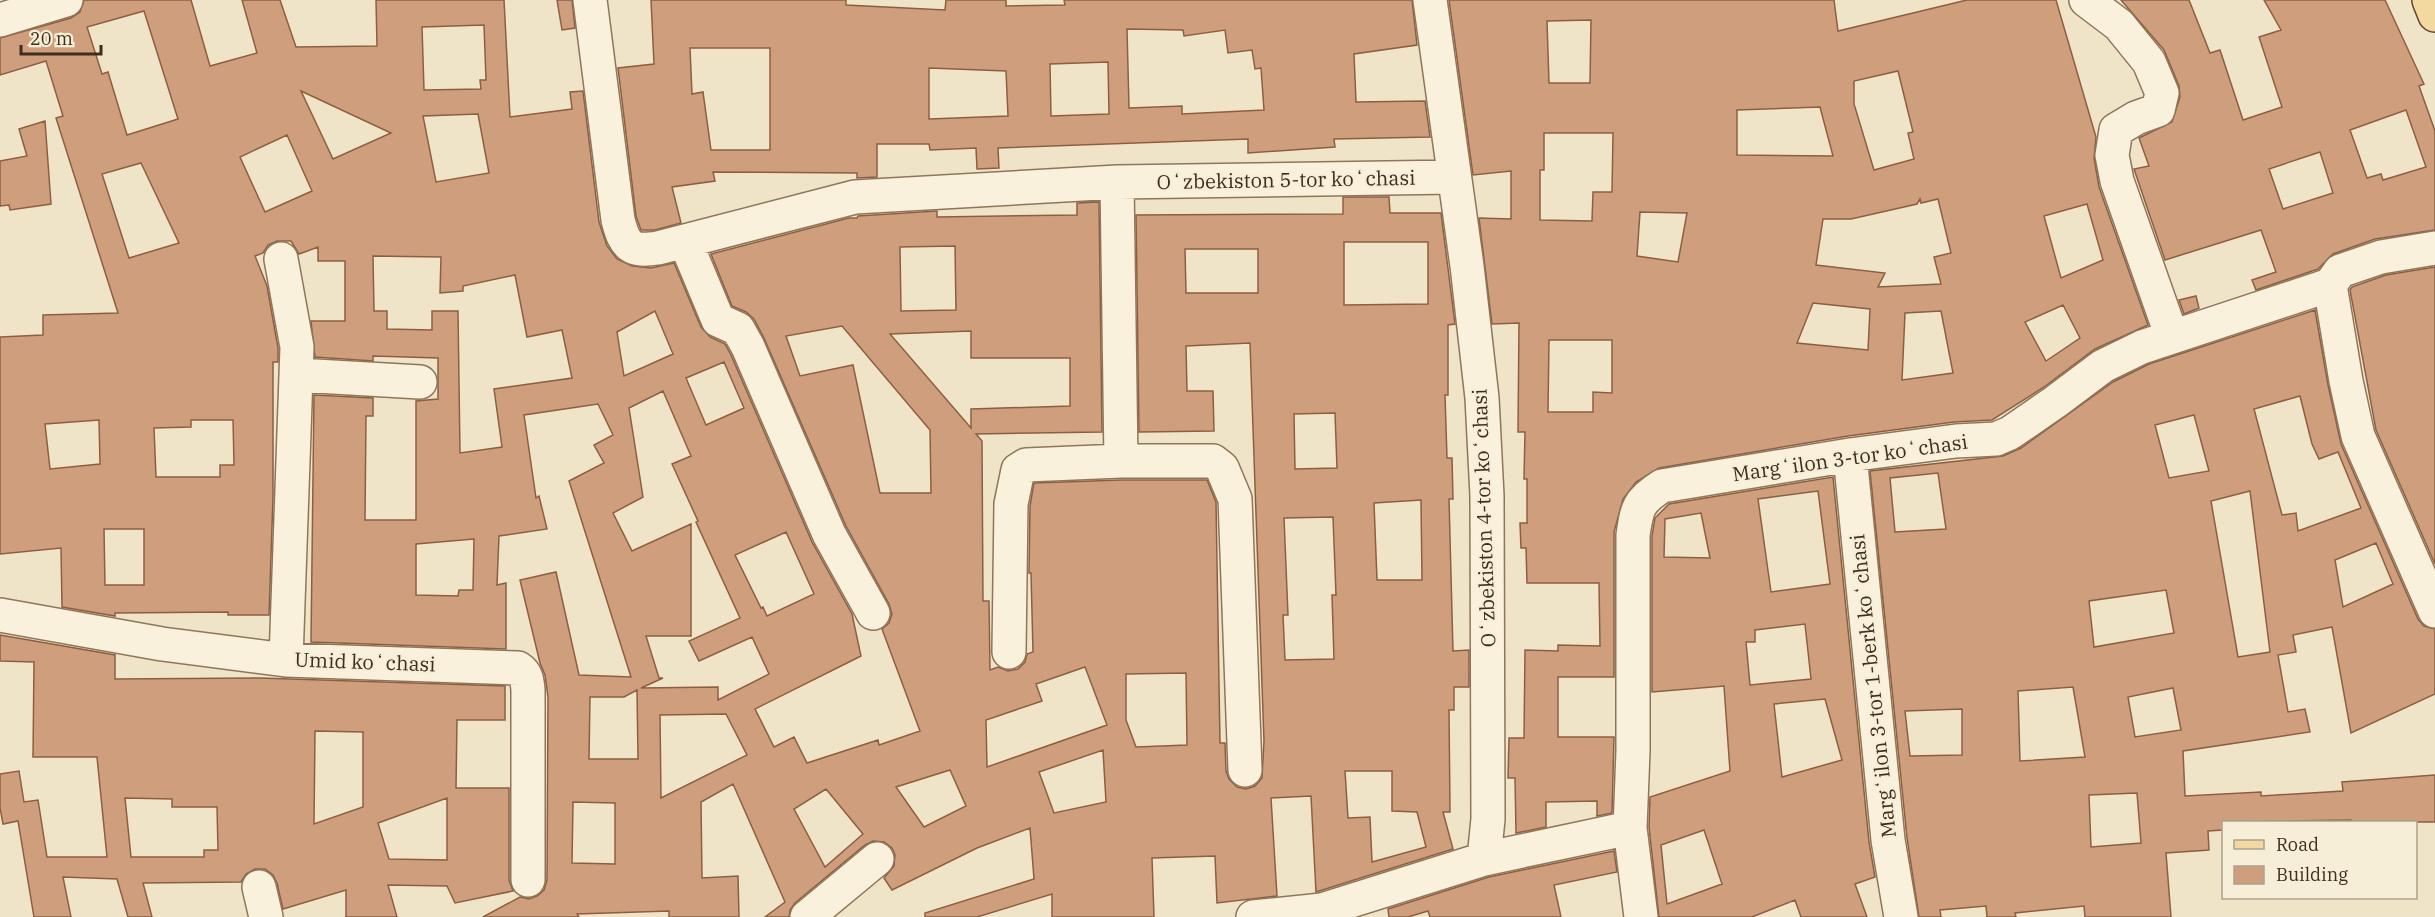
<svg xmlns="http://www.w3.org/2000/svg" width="2435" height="917" viewBox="0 0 2435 917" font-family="'IBM Plex Serif',serif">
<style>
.building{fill:#cf9f7d;stroke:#8d5f41;stroke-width:1.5;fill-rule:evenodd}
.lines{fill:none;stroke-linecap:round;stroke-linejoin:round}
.minor-casing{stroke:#8d765c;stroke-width:36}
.major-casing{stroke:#5b4430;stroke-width:36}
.minor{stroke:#faf1dc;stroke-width:33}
.major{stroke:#f3d9a0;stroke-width:33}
.labels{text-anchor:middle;stroke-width:4.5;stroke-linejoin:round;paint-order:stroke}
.street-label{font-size:20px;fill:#3d2e20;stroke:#f7eed8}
</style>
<rect width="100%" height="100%" fill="#f0e4c8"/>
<!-- building -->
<path class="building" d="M84 0H191L210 66 257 53 242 0H280L296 47 377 46 376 0H504L510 117 572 109 570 92 583 91 599 222 607 246 617 259 632 266 651 268 674 263 701 327 710 337 725 344 731 355 812 542 852 614 861 656 755 709 774 747 794 737 807 763 878 740 879 745 920 731 882 629 889 623 892 614 889 604 846 526 764 338 754 319 746 312 732 306 711 254 849 218H857L858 216 937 211V217L1077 215V203L1099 202 1102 432 976 434 982 441 983 601H989L990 670 998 667 1008 671 1018 669 1025 662 1027 654 1033 652 1031 573H1029L1030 506 1034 483 1121 480H1207L1216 502 1220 743H1225L1226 771 1229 779 1237 787 1246 789 1255 786 1262 778 1264 741 1250 343 1186 346 1187 391H1213L1214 431 1139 432 1136 215 1343 214V197H1389L1390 213H1441L1455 324 1448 325V395H1445L1447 458H1452L1453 499H1449L1453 651 1469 650V687H1454V710H1449L1450 812H1443L1453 849 1316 892 1311 796 1271 798 1277 896 1217 903 1215 856 1152 858 1154 917H1052V894L977 917H925V913L1034 879 1030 828 977 848 892 890 884 878 894 866 895 855 892 848 884 842 873 841 865 845 795 903 790 910 789 917H765L785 902 733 784 701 802 702 878 738 876 739 917H669V911L577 914 579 917H483L520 897 529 899 537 896 544 890 547 880 548 697 545 675 540 663 520 580 556 572 579 675 631 677 569 481 604 463 594 445 613 435 598 404 524 415 536 498 539 496 547 529 499 536 497 585 506 583V649L311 642 314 395 373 398V416H366L365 520H416V401L438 399V358L373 356V361L315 357 311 321H345V261H318V247L299 254 291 241H277L268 245 263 253 255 256 267 286 278 348V362H273V497L269 615H228V612L115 613V616L62 607 61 548 0 554V337L43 335V315L118 313 56 118 63 116 46 61 0 75V38L71 18 80 12ZM144 11 178 119 127 135 108 72 102 74 87 27ZM484 25 486 80H480L481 89 424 90 422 27ZM301 91 391 133 333 159ZM478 114 489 173 436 182 423 116ZM287 135 312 191 265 212 240 157ZM141 163 179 243 129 258 102 174ZM1344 242H1428V304L1344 305ZM955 246 956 310 901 311 900 247ZM1185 249H1258V293H1186ZM373 256 441 257 440 293 463 291V286L515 275 527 337 562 330 572 378 494 389 502 447 460 453 458 311H432V330L387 329V311H374ZM655 311 673 354 624 376 617 332ZM842 326 930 430 931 493H880L853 365 800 376 786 336ZM971 331V358H1070V406L971 409V428L890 334ZM724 362 744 408 706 425 686 378ZM663 391 691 456 672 464 698 521 696 522 740 618 689 641 699 661 752 637 769 674 718 700V687L641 688 663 678H659L646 636H691V524L632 551 613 513 643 497 629 408ZM1335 413 1337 468 1295 469 1294 414ZM99 420 100 464 50 469 45 424ZM191 420H233L234 465H220V477H156L154 428 191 427ZM1421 500 1422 580H1377L1374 503ZM1333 517 1336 595H1332L1334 659 1285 660 1283 615H1288L1284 518ZM104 529H144V585H105ZM786 532 814 594 767 616 763 607 761 608 735 555ZM474 539 473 590H459L458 596 416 595V544ZM1085 667 1107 725 987 767 986 720 1042 701 1036 684ZM1186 673 1187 745 1136 747 1126 720V674ZM637 690 638 759H589L590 697H624ZM726 714 747 755 661 798 660 715ZM1103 750 1106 802 1054 813 1039 772ZM950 770 966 806 924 827 896 787ZM1345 771H1392V811L1417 812 1426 847 1372 862 1370 817 1348 818ZM826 789 863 834 825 867 794 809ZM573 802 615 803V864L572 863Z
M557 0H572L575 28 562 30Z
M651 0H846V5L945 10 946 0H1006V6L1065 5 1064 0H1412L1417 45 1354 54 1356 102 1425 101 1430 137 1334 139 1335 147 1248 153V139L998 148 999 168 977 169 976 148 930 150 929 144H877V177L857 178V173L713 172 715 181 672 187 681 223 655 230H641L636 216 618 68 654 64ZM1127 29 1183 30 1184 36 1225 30 1228 53 1252 50 1255 69 1261 68 1264 110 1182 114V106L1129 108ZM690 48H770V150H711L703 92 692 94ZM1108 62 1109 114 1051 116 1050 64ZM929 68 1006 71 1008 116 929 119Z
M1449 0H1834L1838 31 1967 0H2056L2096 137 2094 158 2099 187 2148 325 2095 349 2044 387 1992 420 1954 422 1848 436 1659 468 1636 482 1623 499 1614 532V677H1558V737H1614L1612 813 1597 816V801L1546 802V827L1516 833 1515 778H1508L1509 738H1524L1525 650 1558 651V645L1600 646 1599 583H1527L1526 548H1521L1520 523H1527V479H1524L1525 432H1518L1519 323 1492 324 1479 218 1511 219V171L1473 175ZM1591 20 1590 83H1549L1547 21ZM1898 71 1913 132 1908 133 1914 159 1874 170 1854 104V81ZM1820 107 1833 156 1737 155V110ZM1544 133H1613L1612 192H1593L1592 221 1540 220V170H1544ZM1920 199 1921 203 1938 199 1951 253 1934 257 1941 284 1878 287 1885 273 1816 265 1823 219H1851L1917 204ZM2087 204 2103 260 2061 278 2044 216ZM1640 212 1687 213 1678 262 1637 256ZM1813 303 1870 309 1868 350 1797 343ZM2063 305 2080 338 2046 361 2025 322ZM1941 311 1953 373 1902 380 1905 313ZM1549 340H1612V393L1593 392V412H1548Z
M2121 0H2189L2210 53 2220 50 2243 120 2282 107 2259 37 2281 30 2264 0H2385L2424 84 2419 86 2435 131V230L2375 239 2333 254 2318 269 2256 290 2252 280 2276 272 2261 230 2165 260 2134 169 2149 166 2139 138 2172 122 2180 97 2179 86 2164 50ZM2406 110 2426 167 2383 180 2381 174 2367 178 2350 130ZM2320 152 2333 193 2283 209 2269 169Z
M45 121 51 204 10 210 9 205 0 206V161L27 156 19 129Z
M2435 267V564L2376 430 2350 290 2352 287 2386 275Z
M2196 296 2199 308 2184 314 2179 300Z
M2315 310 2328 385 2341 444 2418 619 2424 626 2435 629V694L2351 733 2332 627 2293 635 2296 652 2278 655 2288 712 2305 709 2310 732 2183 751 2185 796 2261 792V796L2343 791 2342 782 2435 775V822H2351V820L2223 822V830L2208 831 2209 850 2166 853 2171 917H2085L2084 906 2015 913 2016 917H1987L1986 906 1940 910 1941 917H1919L1907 838 1870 471 2003 456 2021 448 2113 382 2149 364ZM2300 396 2312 444 2319 459 2338 452 2361 508 2298 531 2296 513 2282 515 2254 409ZM2194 415 2209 471 2169 478 2155 425ZM1938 473 1946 529 1895 532 1890 478ZM2250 491 2270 652 2238 657 2211 501ZM2376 543 2393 584 2343 607 2335 560ZM2166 590 2174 633 2094 647 2089 601ZM2073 687 2085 757 2020 761 2018 691ZM2173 688 2181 730 2135 737 2128 697ZM1962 709V755L1910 756 1905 711ZM2137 793 2141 843 2091 847 2089 795Z
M1833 477 1869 842 1875 877 1855 884 1867 917H1801L1795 900 1752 917H1659L1649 827 1650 797 1730 771 1724 686 1652 692V536L1655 518 1669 504ZM1818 491 1830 584 1771 592 1758 499ZM1701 513 1710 558 1664 557 1665 519ZM1805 624 1811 679 1750 685 1746 642H1755V630ZM1825 699 1842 760 1782 777 1774 704ZM1704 830 1722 884 1667 904 1661 845Z
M0 635 115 655V679L260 678 505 686V720H457L456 788H509V880L513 891 455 903 447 886 388 885 397 917H346V890L283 909 277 883 273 875 265 869H255L246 874 241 882 143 883 152 917H128L117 879 63 877 71 917H34L18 821 3 824 0 808V774L19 771 24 802 38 800 47 857H107L97 757H33L34 662 0 661ZM315 731 363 732V807L314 824ZM125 798 172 799V807H217L218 850H204V857H131ZM447 798V860L389 859 378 823Z
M1614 851 1617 872 1554 885 1561 917H1430L1428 911 1408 917H1389L1388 909 1489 877Z"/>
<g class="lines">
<!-- minor casing -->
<g class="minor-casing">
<path id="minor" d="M590 0 618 220C625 247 631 252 658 248L855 197 1117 182 1454 177
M1430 0 1467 266 1482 398 1487 496 1488 819 1484 859
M2086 0 2119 25 2149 62 2162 93 2158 110 2136 118 2116 130 2112 155 2117 181 2172 337
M0 20 66 0
M1117 182 1121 461
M685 241 718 320 738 329 748 347 829 534 873 613
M281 259 297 347 286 660
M2330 285 2346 381 2358 436 2435 611
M298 375 420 382
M1850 455 1888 840 1901 917
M0 615 162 644 286 660 518 668C527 674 527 680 528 690V880
M1009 652 1011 504 1018 470 1026 465 1121 461H1213L1222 468 1235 499 1245 770
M259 887 266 917
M807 917 877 859
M1253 917 1322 910 1484 859 1630 828
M1641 917 1630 828 1633 751V535C1637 508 1638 501 1662 486L1850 455 1956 441 1996 439 2010 433 2055 402 2103 366 2142 347 2330 285 2340 271 2381 257 2435 248"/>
</g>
<!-- major casing -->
<g class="major-casing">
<path id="major" d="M2429 0 2435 15"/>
</g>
<!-- minor -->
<use href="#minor" class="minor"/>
<!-- major -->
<use href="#major" class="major"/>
</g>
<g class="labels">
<!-- street labels -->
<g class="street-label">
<text transform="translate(1286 180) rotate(-1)" y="7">Oʻzbekiston 5-tor koʻchasi</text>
<text transform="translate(1850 458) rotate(-8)" y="7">Margʻilon 3-tor koʻchasi</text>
<text transform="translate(1484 518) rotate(-92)" y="7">Oʻzbekiston 4-tor koʻchasi</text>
<text transform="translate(365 662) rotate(2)" y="7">Umid koʻchasi</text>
<text transform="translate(1873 686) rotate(-96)" y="7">Margʻilon 3-tor 1-berk koʻchasi</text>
</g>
</g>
<!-- legend -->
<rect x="2222" y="821" width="195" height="78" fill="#f7eed8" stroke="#ada18e" stroke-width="1.5"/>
<rect x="2234" y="840" width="30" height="9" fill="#f3d9a0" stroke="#ada18e" stroke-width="1.5"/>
<text x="2276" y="851" font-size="18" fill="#3d2e20">Road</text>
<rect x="2234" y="866" width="30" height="18" fill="#cf9f7d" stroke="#ada18e" stroke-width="1.5"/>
<text x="2276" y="881" font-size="18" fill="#3d2e20">Building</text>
<!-- scale -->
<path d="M21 45v9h80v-9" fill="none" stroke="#3d2e20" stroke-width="3"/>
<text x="30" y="45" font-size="18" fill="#3d2e20" stroke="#f7eed8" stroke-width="4.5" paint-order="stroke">20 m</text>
</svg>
